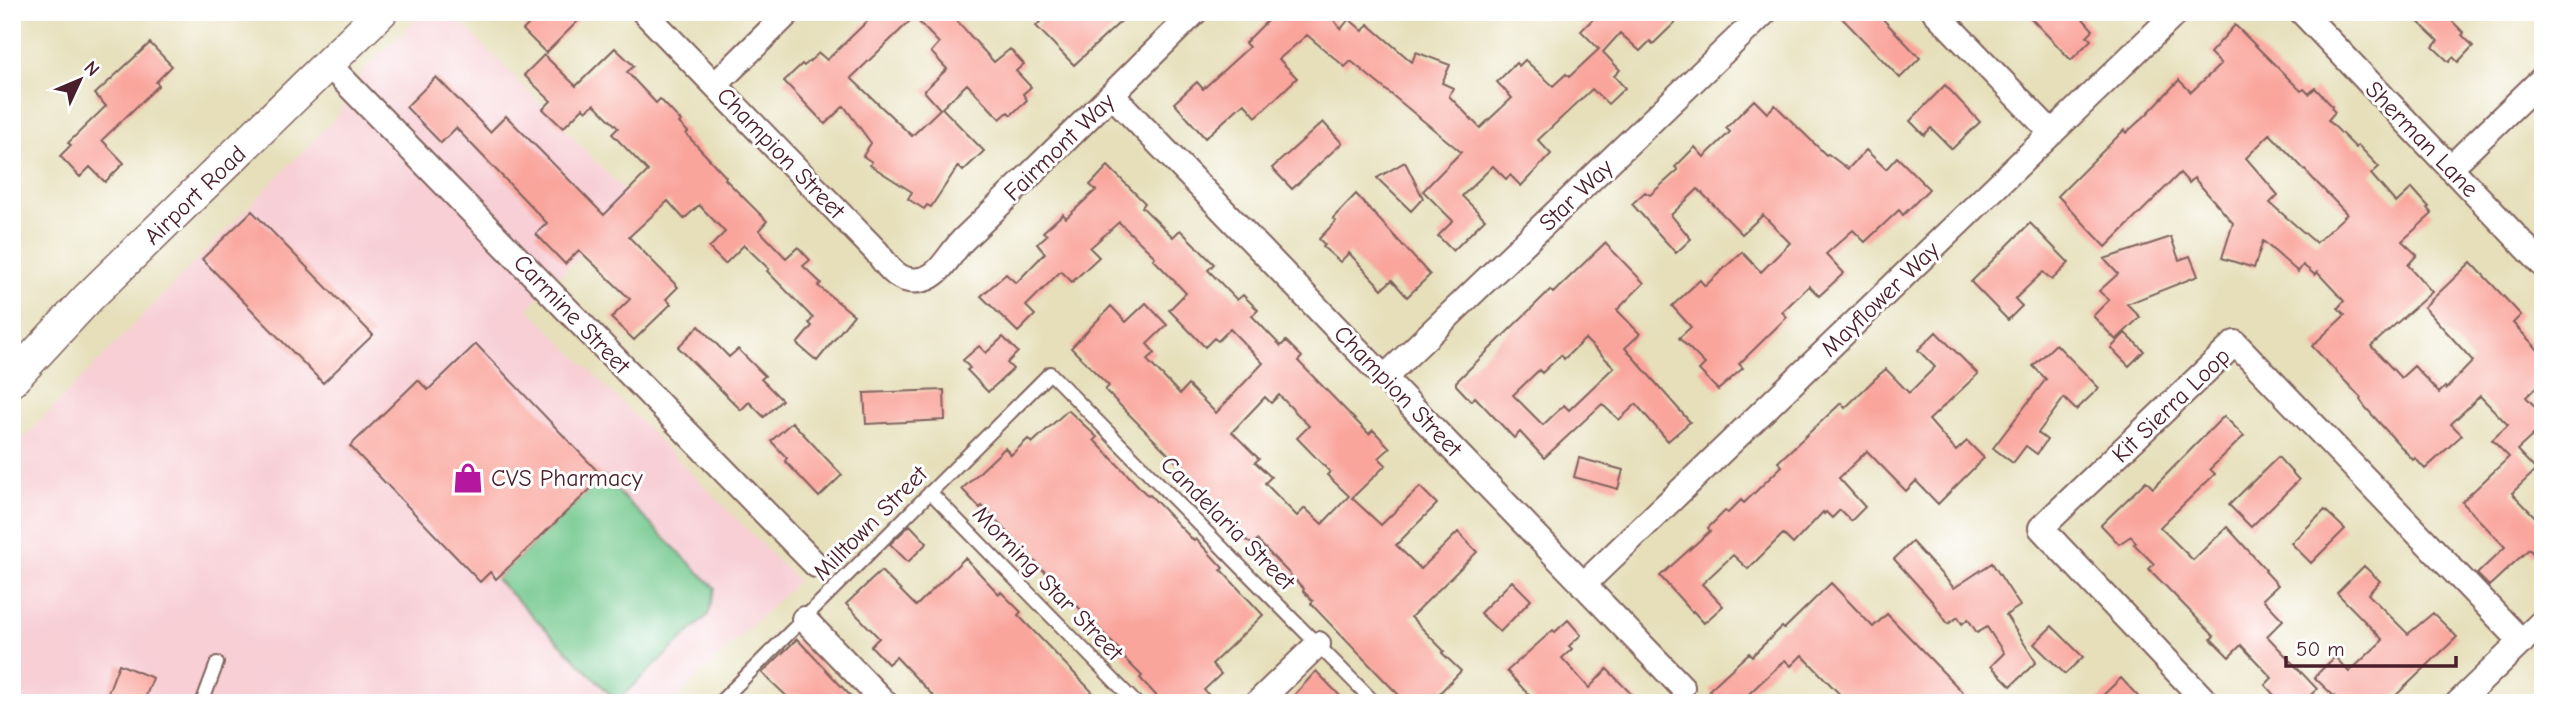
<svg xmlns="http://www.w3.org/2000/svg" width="2555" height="715" viewBox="0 0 2555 715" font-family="'Comic Neue',sans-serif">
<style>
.built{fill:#f7cfd5}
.green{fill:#71c78c;stroke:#5e735c;stroke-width:2}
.building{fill:#f9a59c;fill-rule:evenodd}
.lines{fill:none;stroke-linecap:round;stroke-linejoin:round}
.service-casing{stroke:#81625d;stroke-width:16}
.minor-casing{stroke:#81625d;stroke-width:28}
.tertiary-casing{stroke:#81625d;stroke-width:35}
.service{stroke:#fff;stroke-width:12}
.minor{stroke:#fff;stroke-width:24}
.tertiary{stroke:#fff;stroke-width:32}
.labels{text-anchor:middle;stroke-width:6;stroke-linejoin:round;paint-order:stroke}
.street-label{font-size:24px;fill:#4a1f2b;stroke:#fff}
.poi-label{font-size:24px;fill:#4a1f2b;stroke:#fff;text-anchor:start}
</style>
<rect width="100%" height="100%" fill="#fff"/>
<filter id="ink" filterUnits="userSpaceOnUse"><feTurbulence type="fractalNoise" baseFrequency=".0143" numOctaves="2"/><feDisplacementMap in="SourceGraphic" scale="14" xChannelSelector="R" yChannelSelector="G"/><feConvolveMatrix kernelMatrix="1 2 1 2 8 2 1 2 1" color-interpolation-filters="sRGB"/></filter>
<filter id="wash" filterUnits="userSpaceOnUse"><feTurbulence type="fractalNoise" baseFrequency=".00686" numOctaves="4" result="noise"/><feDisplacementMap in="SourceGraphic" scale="28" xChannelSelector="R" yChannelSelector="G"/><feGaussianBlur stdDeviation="1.57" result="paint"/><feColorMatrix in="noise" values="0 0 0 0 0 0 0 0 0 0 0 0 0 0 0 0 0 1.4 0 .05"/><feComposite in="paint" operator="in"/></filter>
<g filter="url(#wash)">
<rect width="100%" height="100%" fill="#e6dfba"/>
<!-- built -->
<path class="built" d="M425 12H451L634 201 528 308 798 581 671 703H12V450L337 116 365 68Z"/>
<!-- green -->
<path class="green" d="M603 477 715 588 708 615 617 701 496 579Z"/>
<g id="blocks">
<!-- building -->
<path class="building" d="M541 12H587L546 53 523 30Z
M877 12H949L994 62 1010 49 1024 64 1016 71 1031 87 1023 94 1027 100 1011 115 1008 112 1000 119 967 84 942 108 984 151 963 171 958 166 931 207 927 205 924 209 908 199 912 192 870 165 872 162 863 156 871 143 844 106 825 124 784 81 802 64 804 66 819 53 827 60ZM914 17 939 43 931 52 947 69 924 91 940 109 912 136 851 78Z
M1031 12H1131L1074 65 1036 26 1040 22Z
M1276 12H1327L1341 29 1349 19 1363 31 1368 24 1412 62 1416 52 1450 65 1442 83 1453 88 1449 96 1480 128 1512 98 1497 82 1516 63 1519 66 1525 60 1553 86 1566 74 1569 77 1599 49 1581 31 1600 12H1686L1653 44 1650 41 1640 51 1620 33 1603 52 1620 70 1614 76 1625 88 1608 104 1592 89 1538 140 1551 154 1521 186 1510 175 1506 179 1493 166 1462 196 1485 219 1453 251 1438 236 1453 221 1423 191 1461 152 1351 61 1345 67 1307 35 1279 59 1297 78 1256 117 1244 103 1205 138 1174 103 1197 82 1203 89 1249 47 1245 43Z
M1836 12H1876L1920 58 1900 78Z
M2025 12H2077L2093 30 2087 36 2091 40 2071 60Z
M2408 12H2443L2464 33 2462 35 2473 46 2458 62 2453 57 2449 62 2433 47 2438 41Z
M2235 25 2301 91 2304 89 2309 94 2315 88 2332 106 2331 108 2335 112 2328 120 2356 148 2358 145 2379 167 2371 174 2396 203 2412 188 2429 207 2427 208 2432 214 2402 241 2417 255 2408 265 2432 292 2371 346 2401 378 2414 366 2439 393 2445 387 2446 389 2473 361 2424 307 2471 262 2521 315 2513 323 2543 355V381L2526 397 2543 415V426L2517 450 2536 470 2512 493 2543 525V564L2529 549 2489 586 2477 574 2505 547 2462 502 2509 457 2492 440 2508 425 2480 396 2451 424 2462 435 2425 469 2415 458 2413 460 2366 408 2360 400 2361 398 2312 346 2345 315 2338 308 2344 301 2317 272 2315 275 2303 265 2298 272 2263 241 2254 268 2222 258 2233 223 2194 178 2189 183 2180 173 2106 247 2058 196 2124 130 2126 133 2147 114 2179 80 2191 92 2221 64 2210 53ZM2270 134 2347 214 2316 243 2270 203 2278 195 2246 158Z
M150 43 172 66 156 82 159 85 102 140 124 163 105 182 90 167 80 177 60 156 71 145 68 143 106 106 95 94Z
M615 48 634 66 627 72 656 103 660 99 681 121 679 123 688 132 686 134 726 177 725 179 767 221 759 230 786 258 798 247 810 260 803 266 821 283 818 286 854 315 817 361 797 344 812 326 809 323 813 318 767 271 769 269 744 245 725 264 709 248 725 232 699 205 684 219 668 201 629 237 678 287 666 299 671 304 634 340 611 318 630 299 579 250 565 264 536 234 547 223 456 128 441 143 406 107 436 77 490 132 506 116 604 215 648 171 612 134 618 128 594 104 586 111 583 108 563 128 543 109 551 101 524 75 544 55 576 86Z
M1945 85 1980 122 1952 149 1931 128 1924 135 1910 121Z
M1754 100 1767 113 1775 105 1826 155 1828 154 1848 169 1866 150 1886 169 1897 157 1929 189 1903 215 1899 210 1865 242 1853 230 1826 254 1844 273 1819 296 1809 286 1782 312 1787 317 1739 364 1743 368 1718 390 1699 370 1705 364 1679 338 1691 327 1672 306 1700 280 1705 286 1742 252 1761 272 1790 243 1763 215 1742 234 1698 189 1671 215 1691 239 1676 253 1632 204 1645 192 1650 195 1678 170 1675 167 1695 147 1704 157 1730 132 1726 128Z
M1323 122 1342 143 1292 189 1272 168Z
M1405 162 1423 198 1411 211 1377 178Z
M1108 166 1145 203 1142 207 1173 237 1180 230 1214 264 1208 270 1237 300 1243 295 1258 310 1252 316 1281 346 1286 341 1302 357 1298 361 1369 434 1373 430 1390 448 1379 458 1386 465 1352 498 1381 525 1420 487 1437 504 1396 545 1421 569 1458 532 1477 552 1411 617 1444 651 1442 653 1461 671 1430 703H1407L1386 682 1311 604 1313 601 1303 591 1304 589 1257 540 1253 545 1245 539 1184 475 1186 472 1105 390 1109 386 1071 348 1111 306 1126 322 1146 303 1167 325 1147 344 1155 353 1147 360 1180 394 1188 385 1216 413 1263 363 1230 329 1218 341 1214 338 1205 347 1169 310 1186 293 1153 259 1155 257 1119 222 1090 248 1099 257 1072 282 1061 271 1026 306 1035 315 1018 332 981 296 1006 274 1016 283 1045 253 1037 244 1047 235 1043 232 1063 214 1066 218 1096 190 1090 185ZM1279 395 1309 426 1297 438 1330 472 1327 475 1349 496 1322 524 1305 508 1297 516 1265 483 1271 477 1255 462 1259 459 1232 432 1265 397 1271 403Z
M1356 194 1430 275 1407 297 1392 280 1382 289 1349 253 1340 262 1323 247 1325 245 1319 239 1336 221 1333 218Z
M252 211 373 335 323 383 202 259Z
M2030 223 2069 263 2052 280 2043 272 2015 299 2022 306 2008 320 1971 282Z
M2171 237 2179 260 2190 256 2198 276 2127 304 2140 317 2116 340 2093 316 2109 300 2099 291 2118 274 2104 259Z
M1605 243 1644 283 1617 310 1640 334 1625 348 1690 422 1668 441 1636 404 1619 420 1602 404 1544 458 1520 432 1514 438 1475 397 1471 401 1456 385V382L1550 290 1553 293ZM1585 339 1614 367 1569 410 1564 405 1543 425 1513 395 1539 370 1542 373 1561 355 1564 359Z
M699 326 729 357 738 349 765 376 761 379 782 400 764 417 749 402 741 410 678 347Z
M1936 332 1978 374 1929 420 1956 451 1967 441 1984 458 1938 504 1916 481 1906 491 1867 451 1839 478 1865 507 1851 521 1840 510 1832 518 1826 512 1824 514 1823 512 1793 544 1783 534 1748 569 1733 555 1702 584 1723 606 1704 623 1693 611 1692 612 1660 576 1710 531 1708 528 1725 511 1728 513 1741 500 1744 503 1782 466 1778 462 1841 403 1845 408 1880 374 1886 369 1909 393 1935 367 1918 350Z
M2125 333 2144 351 2129 366 2111 348Z
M1003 337 1018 352 1007 363 1013 369 988 392 967 370 970 368 963 360 979 346 986 353Z
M476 344 603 477 496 579 490 572 480 582 350 446 418 380 428 390Z
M2056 344 2099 388 2076 410 2064 398 2038 433 2047 440 2037 454 2026 446 2013 463 1993 448 2046 379 2033 366Z
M944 390 945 420 866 424 864 393Z
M1068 410 1097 437 1094 440 1148 496 1150 495 1194 541 1196 539 1223 568 1221 570 1263 615 1212 664 1221 674 1204 690 1216 703H1163L1140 678 1142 676 1122 656 1123 654 982 506 980 508 962 489 1005 448 1011 455 1028 439 1032 443Z
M2224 416 2244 436 2210 469 2215 474 2160 527 2193 560 2227 527 2266 570 2265 571 2278 585 2263 599 2283 620 2267 636 2317 689 2302 703H2281L2265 685 2272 678 2241 645 2229 657 2211 639 2214 636 2149 569 2154 564 2134 544 2136 543 2131 536 2119 544 2101 525 2146 481 2153 488Z
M792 422 842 475 819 497 785 461 787 458 771 441Z
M2278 457 2299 480 2251 527 2229 505Z
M1579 458 1623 470 1618 489 1574 477Z
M2325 510 2345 529 2311 563 2291 543Z
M910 525 927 543 908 562 890 544Z
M1912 542 1954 588 1992 563 2020 606 2006 615 2036 662 2011 686 1991 666 2004 653 1987 627 1977 633 1968 619 1962 624 1958 617 1948 624 1931 600 1894 559Z
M965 558 999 594 1001 592 1021 612 1018 615 1103 703H940L896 657 888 664 871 646 879 638 846 604 881 571 916 606Z
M2364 566 2380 581 2368 594 2408 634 2433 613 2457 637 2388 703H2341L2314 677 2335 657 2349 672 2383 640 2337 593Z
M1512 581 1531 600 1500 632 1480 613Z
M1831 583 1873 627 1887 614 1973 703H1848L1802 655 1791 666 1785 660 1739 703H1721L1709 690 1749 653 1752 656 1782 627 1784 629Z
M1568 620 1581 635 1569 646 1572 649 1562 658 1589 688 1607 669 1640 703H1536L1507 671 1553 630 1555 632Z
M2052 626 2083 657 2065 674 2034 644Z
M797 639 815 658 857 703H794L762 673Z
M119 664 153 678 143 703H104Z
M1316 671 1347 703H1287Z
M2121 678 2144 703H2095Z"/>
</g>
</g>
<g filter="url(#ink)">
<use href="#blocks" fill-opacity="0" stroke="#81625d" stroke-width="2"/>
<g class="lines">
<!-- service casing -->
<g class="service-casing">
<path id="service" d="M930 492 1136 703
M202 703 217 663
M719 703 1050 373 1375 703"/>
</g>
<!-- minor casing -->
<g class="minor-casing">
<path id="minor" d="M644 12 877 252C888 268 901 286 924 279 942 274 951 251 965 238 1042 164 1118 88 1195 12
M1935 12 2052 133
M2302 12 2543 265
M327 63 816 565
M715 85 789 12
M1112 95 1682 687
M2450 168 2543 78
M1385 377 1765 12
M1583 585 2177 12
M804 619 885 703
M1257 703 1318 644
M2207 703 2041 528 2235 343 2522 642
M2458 703 2543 621"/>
</g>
<!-- tertiary casing -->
<g class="tertiary-casing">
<path id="tertiary" d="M12 380 88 298 381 12"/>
</g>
<!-- service -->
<use href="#service" class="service"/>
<!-- minor -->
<use href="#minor" class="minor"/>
<!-- tertiary -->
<use href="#tertiary" class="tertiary"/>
</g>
</g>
<!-- icons -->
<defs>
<g id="shop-bare" transform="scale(2.415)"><path d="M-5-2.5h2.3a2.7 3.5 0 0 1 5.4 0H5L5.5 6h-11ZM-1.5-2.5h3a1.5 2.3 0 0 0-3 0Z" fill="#b5179e" stroke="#fff" stroke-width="2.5" paint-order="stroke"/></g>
</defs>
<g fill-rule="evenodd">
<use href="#shop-bare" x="468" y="478"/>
</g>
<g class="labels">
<!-- street labels -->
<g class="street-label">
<text transform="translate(2422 139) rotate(46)" y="8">Sherman Lane</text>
<text transform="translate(1059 147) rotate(-44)" y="8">Fairmont Way</text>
<text transform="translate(781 153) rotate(46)" y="8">Champion Street</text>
<text transform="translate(195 195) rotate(-44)" y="8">Airport Road</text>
<text transform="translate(1576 195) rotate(-44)" y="8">Star Way</text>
<text transform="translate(1880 299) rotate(-44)" y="8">Mayflower Way</text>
<text transform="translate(572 314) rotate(46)" y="8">Carmine Street</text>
<text transform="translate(1398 391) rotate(46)" y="8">Champion Street</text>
<text transform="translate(2171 405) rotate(-44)" y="8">Kit Sierra Loop</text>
<text transform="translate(870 523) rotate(-45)" y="8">Milltown Street</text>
<text transform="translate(1228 523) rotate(45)" y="8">Candelaria Street</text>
<text transform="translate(1048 583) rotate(46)" y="8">Morning Star Street</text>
</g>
<!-- poi labels -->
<g class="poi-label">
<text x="491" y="486">CVS Pharmacy</text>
</g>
</g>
<!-- margin -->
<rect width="2555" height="715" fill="none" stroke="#fff" stroke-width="42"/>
<!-- north arrow -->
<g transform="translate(80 80) rotate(46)" stroke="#ffffff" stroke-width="5" paint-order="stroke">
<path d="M0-5L12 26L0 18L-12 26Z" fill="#4a1f2b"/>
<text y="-10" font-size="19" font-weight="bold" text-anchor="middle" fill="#4a1f2b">N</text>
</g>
<!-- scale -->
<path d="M2286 656v10h170v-10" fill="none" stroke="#4a1f2b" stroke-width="3.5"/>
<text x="2296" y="656" font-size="21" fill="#4a1f2b" stroke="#ffffff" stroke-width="5" paint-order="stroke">50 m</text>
</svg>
